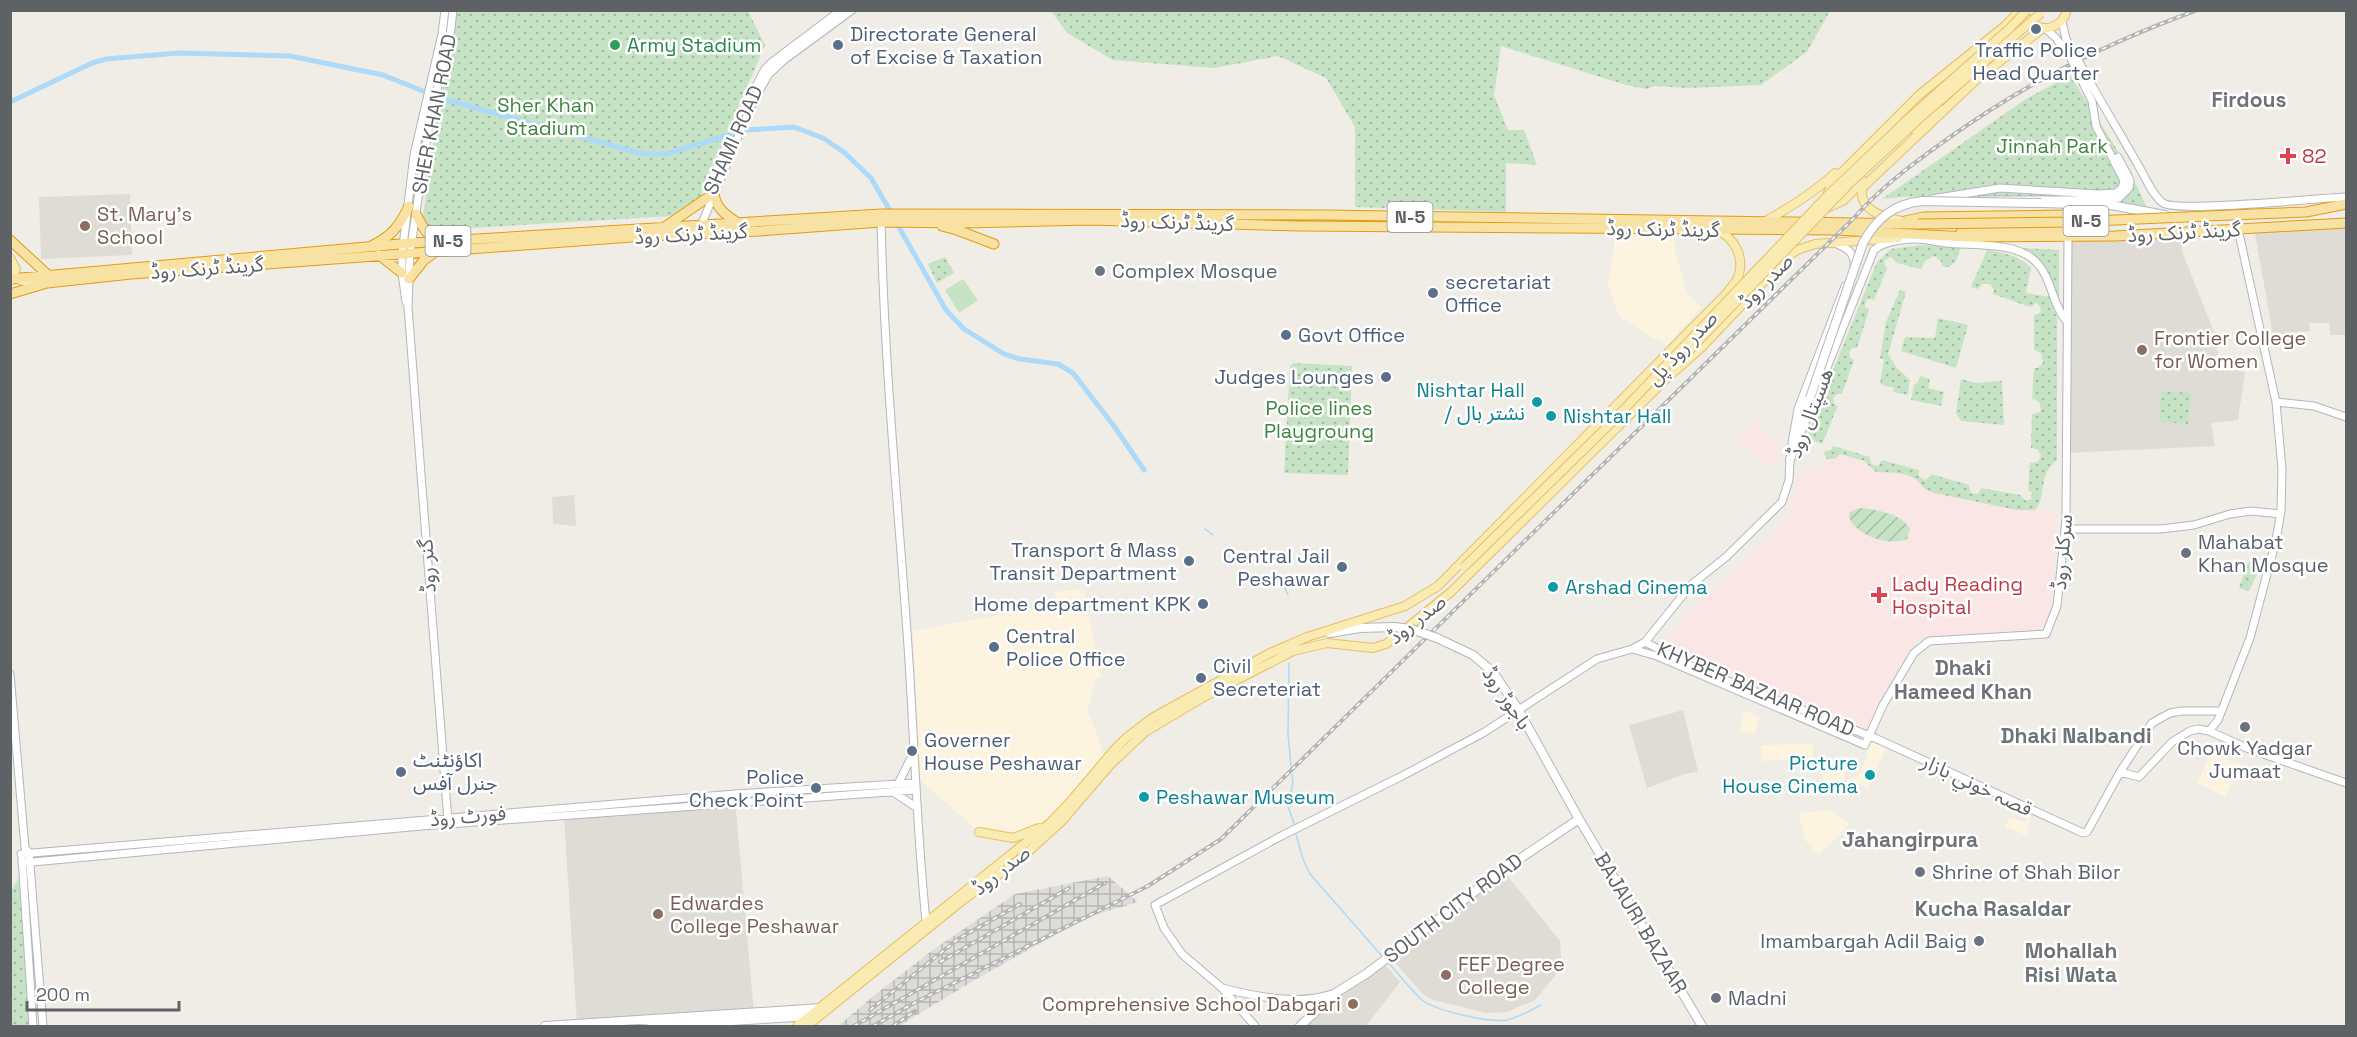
<svg xmlns="http://www.w3.org/2000/svg" width="2357" height="1037" viewBox="0 0 2357 1037" font-family="'Space Grotesk','Noto Sans Arabic',sans-serif">
<style>
.commercial{fill:#fcf4df}
.industrial{fill:url(#industrial-grid)}
.education{fill:#dfdcd5}
.medical{fill:#fae6e4}
.grass{fill:url(#grass-dots)}
.garden{fill:url(#garden-furrows)}
.pitch{fill:#c6e4c5}
.lines{fill:none;stroke-linecap:round;stroke-linejoin:round}
.stream{stroke:#addaf9;stroke-width:1.5}
.canal{stroke:#addaf9;stroke-width:5}
.tertiary-casing{stroke:#b3b6ba;stroke-width:9}
.secondary-casing{stroke:#b3b6ba;stroke-width:10}
.primary-casing{stroke:#e7bf67;stroke-width:10}
.trunk-casing{stroke:#e49b11;stroke-width:11}
.tertiary{stroke:#fff;stroke-width:7}
.secondary{stroke:#fff;stroke-width:8}
.primary{stroke:#f9ebb1;stroke-width:8}
.trunk{stroke:#f7e2a4;stroke-width:9}
.rail-casing{stroke:#b4b5b5;stroke-width:4}
.rail{stroke:#fff;stroke-width:1.5;stroke-dasharray:4.5;stroke-linecap:butt}
.tertiary-bridge-casing{stroke:#b3b6ba;stroke-width:9;stroke-linecap:butt}
.secondary-bridge-casing{stroke:#b3b6ba;stroke-width:10;stroke-linecap:butt}
.primary-bridge-casing{stroke:#e7bf67;stroke-width:10;stroke-linecap:butt}
.trunk-bridge-casing{stroke:#e49b11;stroke-width:11;stroke-linecap:butt}
.tertiary-bridge{stroke:#fff;stroke-width:7}
.secondary-bridge{stroke:#fff;stroke-width:8}
.primary-bridge{stroke:#f9ebb1;stroke-width:8}
.trunk-bridge{stroke:#f7e2a4;stroke-width:9}
.service-dot{fill:#5c6f8a;stroke:#fff;stroke-width:2}
.leisure-dot{fill:#2e9e5b;stroke:#fff;stroke-width:2}
.health-dot{fill:#e0444e;stroke:#fff;stroke-width:2}
.education-dot{fill:#8d6e63;stroke:#fff;stroke-width:2}
.worship-dot{fill:#6b7280;stroke:#fff;stroke-width:2}
.culture-dot{fill:#0f9aa8;stroke:#fff;stroke-width:2}
.labels{text-anchor:middle;stroke-width:5;stroke-linejoin:round;paint-order:stroke}
.shield{fill:#fff;stroke:#8e9193;stroke-width:1.5}
.shield-label{font-size:18px;font-weight:bold;fill:#5e6265}
.service-label{font-size:20px;fill:#4e5e75;stroke:#fff;text-anchor:start}
.leisure-label{font-size:20px;fill:#27864d;stroke:#fff;text-anchor:start}
.park-label{font-size:20px;fill:#3d853e;stroke:#fff}
.street-label{font-size:20px;fill:#5e6265;stroke:#fff}
.health-label{font-size:20px;fill:#be3a42;stroke:#fff;text-anchor:start}
.education-label{font-size:20px;fill:#785e54;stroke:#fff;text-anchor:start}
.worship-label{font-size:20px;fill:#5b616d;stroke:#fff;text-anchor:start}
.culture-label{font-size:20px;fill:#0d838f;stroke:#fff;text-anchor:start}
.neighbourhood-label{font-size:21px;font-weight:bold;fill:#6f7377;stroke:#fff}
</style>
<defs>
<pattern id="industrial-grid" width="8" height="8" patternUnits="userSpaceOnUse" patternTransform="scale(1.5)"><rect width="8" height="8" fill="#dedcd8"/><path d="M0 4h8M4 0v8" fill="none" stroke="#b7b6b3"/></pattern>
<pattern id="grass-dots" width="8" height="8" patternUnits="userSpaceOnUse" patternTransform="scale(1.5)"><rect width="8" height="8" fill="#c6e4c5"/><path d="M2 2h.1M6 6h.1" fill="none" stroke="#a4bca4" stroke-width="1.8" stroke-linecap="round"/></pattern>
<pattern id="garden-furrows" width="10" height="10" patternUnits="userSpaceOnUse" patternTransform="scale(1.5)"><rect width="10" height="10" fill="#c6e4c5"/><path d="M-1 1l2-2M0 10L10 0M9 11l2-2" fill="none" stroke="#a4bca4"/></pattern>
</defs>
<rect width="100%" height="100%" fill="#efede6"/>
<!-- commercial -->
<path class="commercial" d="M1617 228 1673 229 1674 247 1687 294 1701 307 1666 346 1661 340H1657L1644 333 1619 316 1608 286Z
M1079 589 1084 591 1101 677 1093 679 1095 685 1087 709 1106 759 1050 823 1013 838 979 832 920 780 913 631 1056 604 1054 592Z
M1744 710 1759 717 1755 734 1740 731Z
M1871 742 1886 748 1880 763 1865 758Z
M1809 744 1813 745V759L1762 761 1761 745Z
M2211 753 2241 764 2225 797 2197 783Z
M1865 759 1879 764 1868 789 1859 784H1851V787L1847 788V778L1858 777Z
M1846 766V776L1841 790 1818 791 1823 779 1821 767Z
M1829 810 1849 824 1819 855 1804 839 1799 813Z
M2028 814 2031 815 2026 835 2005 827 2010 817 2025 822Z"/>
<!-- industrial -->
<path class="industrial" d="M1108 876 1138 902 1085 918 973 981 899 1026H838L877 993 933 950 1015 894Z"/>
<!-- education -->
<path class="education" d="M130 194 132 255 41 259 39 197Z
M2346 223V335H2330L2329 323H2309L2310 331 2273 335 2254 228Z
M2180 232 2183 254 2214 332 2220 367 2245 372 2238 420 2211 423 2215 446 2066 453 2070 235Z
M574 495 576 526 553 524 552 497Z
M1683 710 1698 772 1685 774 1647 788 1629 725Z
M735 801 754 1013 577 1024 564 816Z
M1503 870 1560 941 1561 958 1555 976 1535 1000 1507 1012 1486 1013 1433 1000 1423 994 1389 956Z
M1382 961 1400 982 1366 1026H1300L1337 992Z"/>
<!-- medical -->
<path class="medical" d="M2281 146 2295 148V163L2280 167Z
M1755 419 1761 425 1760 427 1782 447 1777 452 1780 457 1770 468 1738 438Z
M1840 452 1868 462 1873 469 1886 465 1926 476 1927 483 1938 479 1976 490 1978 498 2032 508 2058 515 2049 621 2039 631 1993 635 1976 633V637L1937 636 1932 642 1917 638 1867 732 1761 687 1661 650 1683 618 1777 530 1792 506 1798 476H1806V471H1820L1823 453 1836 457Z"/>
<!-- grass -->
<path class="grass" d="M451 11H748L765 45 700 198 672 216 421 231Z
M1051 11H1830L1807 52 1761 85 1688 88 1655 86 1646 89 1626 85 1501 46 1494 95 1508 130H1524L1537 165 1506 163V212L1355 207V127L1326 78 1278 56 1214 68 1113 60 1067 33Z
M2070 75 2128 167 2148 210C2059 201 1971 189 1882 199L2026 99Z
M1921 245 1961 247 1956 261 1949 267 1942 266 1941 261 1934 256 1925 261 1921 269 1897 263 1891 257 1885 260 1884 264 1887 269 1874 300 1868 299 1865 303V307L1869 310 1857 348H1852L1849 352 1850 358 1854 360 1842 394H1837L1833 398 1834 404 1838 406C1832 418 1828 432 1822 444L1814 441 1808 432 1877 262 1891 249Z
M2020 248 2059 250V299C2050 277 2042 260 2020 248Z
M1987 250C2001 252 2021 256 2031 268L2026 293 2051 297 2057 318V460C2037 475 2048 495 2035 510H2017L1934 493C1920 488 1923 484 1915 479 1904 471 1888 473 1876 472L1864 461 1840 454 1835 459H1827L1824 454 1825 451 1831 450 1833 446 1870 457 1871 464 1878 466 1882 460 1919 470V476L1924 480 1930 477 1931 474 1969 485 1971 493 1978 494 1981 488 2020 495 2026 501 2031 499 2032 493 2028 490 2030 463 2038 462 2041 455 2037 449 2031 448 2032 414 2039 413 2041 409 2039 402 2032 398 2034 368H2038L2043 363 2041 353 2034 350V315L2040 313 2041 309 2037 303 2030 307 1993 294 1994 290 1990 284H1982L1978 289 1971 287Z
M945 257 954 273 937 283 928 264Z
M1900 290 1906 292 1888 354 1897 368 1910 380 1908 395 1893 392 1894 388 1880 384 1884 359H1880L1886 322Z
M1938 318 1968 325 1956 368 1901 351 1905 337 1935 338Z
M1294 363 1352 366 1348 475 1284 473 1290 366Z
M1920 376 1930 379 1928 388 1944 392 1941 406 1911 400 1914 385 1918 382Z
M1961 379 1976 383 2002 381 2004 425 1961 421 1956 413Z
M2161 391 2191 393 2188 424 2159 422Z
M2251 561 2257 563 2259 570 2249 591 2239 588 2247 564Z
M23 872 32 1026H11V890Z"/>
<!-- garden -->
<path class="garden" d="M1860 508C1878 510 1900 513 1910 529L1907 539C1890 547 1853 535 1849 516L1850 512Z"/>
<!-- pitch -->
<path class="pitch" d="M963 279 978 300 959 313 945 290Z"/>
<g class="lines">
<!-- stream -->
<path class="stream" d="M1205 529 1213 535
M1271 575 1282 582 1288 595
M1289 663 1288 734 1291 766
M1292 774 1293 782 1288 806 1294 824
M1296 834 1303 859 1310 874 1382 956
M1388 962C1399 975 1410 989 1422 1000 1436 1011 1490 1023 1507 1020 1519 1017 1530 1011 1541 1005"/>
<!-- canal -->
<path class="canal" d="M10 102 92 63 106 59 179 53 290 56 383 75 443 99 643 154H666L746 130 794 127 823 138 845 153 871 178 892 214
M896 222 946 310 964 329 1004 354 1020 359 1058 364 1073 373 1114 426 1144 470"/>
<!-- tertiary casing -->
<g class="tertiary-casing">
<path id="tertiary" d="M2062 21 2066 39 2075 55
M2046 29 2056 38 2070 57
M2083 69C2100 101 2120 133 2138 165 2145 176 2152 195 2163 203 2177 213 2320 198 2346 197
M755 88 765 69 772 62 841 10
M1932 199 2000 188 2097 194 2116 193 2122 188 2124 181 2096 126 2092 101 2077 71
M1981 200H2097L2119 198 2129 188 2130 180 2118 157
M881 220C884 358 897 494 907 632 914 728 916 825 926 921
M700 228 750 108 768 75 784 60 852 10
M1835 243C1846 248 1855 252 1854 265
M406 302 402 273V254L414 155 442 34 445 10
M2276 402 2314 406 2346 417
M1792 443 1798 409 1845 286
M2065 529H2161L2194 525 2230 514 2251 511 2280 514
M1645 642 1697 669 1875 738 2083 833 2087 832 2120 772 2152 723 2170 713 2182 711H2221
M1632 649 1657 656 1865 745 1883 705 1914 653 1929 641 2046 634 2057 606 2066 519 2068 237
M10 674 25 848 29 853 43 1026
M2209 731 2218 720 2250 638 2276 540 2281 511 2282 469 2276 402 2238 229
M2120 772 2139 777 2172 742 2190 731 2198 729 2209 731 2249 749 2346 783
M898 784 913 754
M893 792 916 807
M448 821 408 307 410 253 430 118 450 36 453 10
M21 854 735 794 915 783
M22 858 33 1026
M22 863 421 826 916 790
M1222 988C1257 997 1301 1006 1335 993
M1255 1026 1222 988 1182 954 1164 928 1155 905 1281 836 1402 776 1483 733 1597 659 1632 649 1645 642 1691 585 1726 557 1782 502 1789 480 1790 460 1874 250C1885 241 1899 240 1913 239 1924 238 1935 242 1945 243 1971 246 2015 241 2035 261 2052 277 2052 305 2067 322"/>
</g>
<!-- secondary casing -->
<g class="secondary-casing">
<path id="secondary" d="M2041 203 2111 205 2165 215
M1790 460 1800 422 1810 398
M1330 633 1360 628 1394 627
M1437 638 1473 655 1493 672 1518 709 1579 819 1702 1026
M545 1026 822 1008
M651 1026 811 1016
M1300 1026 1337 992 1366 974 1503 870 1579 819"/>
</g>
<!-- primary casing -->
<g class="primary-casing">
<path id="primary" d="M2022 10C2030 33 2060 35 2067 10
M1915 130 1938 107
M1827 195 1833 181 1919 95 2006 25 2020 10
M1825 209 1843 201 1863 181
M1902 221C1883 217 1859 211 1862 188L1977 79 2042 29
M1764 222C1789 208 1814 193 1835 173
M10 258 16 269 12 280
M10 274 14 278 38 286
M979 832 1013 838 1039 828
M797 1026 1050 823 1070 802 1114 750 1126 738 1152 718 1270 653 1307 637 1405 606 1438 586 1727 293C1730 288 1736 283 1738 277 1745 258 1735 237 1716 230
M807 1026 963 900 1018 861 1062 821 1111 764 1145 732 1202 698 1293 651 1327 643 1373 648 1386 644 1398 635 1451 592 1666 379 1702 347 1786 258 1797 250 1815 244 1898 238"/>
</g>
<!-- trunk casing -->
<g class="trunk-casing">
<path id="trunk" d="M714 192C715 208 726 215 738 223
M416 214 424 229 435 242
M2254 214 2306 212 2346 204
M1905 221 1923 217 2074 215 2081 218 2079 224 2074 227 1961 232
M666 226 707 198
M942 226 957 230 994 244
M10 240 48 275
M373 245C392 236 400 225 409 206
M379 255 402 273
M10 279 411 243 881 214 1328 215 1918 224
M409 279 424 260 435 252
M10 294 47 283 131 274 645 236 760 231 881 222 965 223 1089 220 1300 226 1836 230 1968 237 2115 236 2346 223"/>
</g>
<!-- tertiary -->
<use href="#tertiary" class="tertiary"/>
<!-- secondary -->
<use href="#secondary" class="secondary"/>
<!-- primary -->
<use href="#primary" class="primary"/>
<!-- trunk -->
<use href="#trunk" class="trunk"/>
<!-- rail casing -->
<g class="rail-casing">
<path id="rail" d="M940 962 1069 888
M870 1010 958 939 1020 904
M854 1026 1105 883
M873 1026 916 1002 1148 886 1221 839 1852 220C1880 188 1912 164 1946 140 2025 83 2105 44 2197 10
M893 1026 915 1011"/>
</g>
<!-- rail -->
<use href="#rail" class="rail"/>
<!-- tertiary-bridge casing -->
<g class="tertiary-bridge-casing">
<path id="tertiary-bridge" d="M2075 55 2083 69
M2070 57 2077 71"/>
</g>
<!-- secondary-bridge casing -->
<g class="secondary-bridge-casing">
<path id="secondary-bridge" d="M1810 398 1863 243C1876 219 1893 204 1922 201L2041 203
M1394 627 1411 629 1437 638"/>
</g>
<!-- primary-bridge casing -->
<g class="primary-bridge-casing">
<path id="primary-bridge" d="M1682 358 1851 182 1920 118 2041 13
M1464 567 1610 424 1827 196 1908 119 2010 28 2027 10"/>
</g>
<!-- trunk-bridge casing -->
<g class="trunk-bridge-casing">
<path id="trunk-bridge" d="M1918 224 2070 222 2254 214"/>
</g>
<!-- tertiary-bridge -->
<use href="#tertiary-bridge" class="tertiary-bridge"/>
<!-- secondary-bridge -->
<use href="#secondary-bridge" class="secondary-bridge"/>
<!-- primary-bridge -->
<use href="#primary-bridge" class="primary-bridge"/>
<!-- trunk-bridge -->
<use href="#trunk-bridge" class="trunk-bridge"/>
</g>
<!-- markers -->
<g class="service-dot">
<circle cx="2036" cy="29" r="6"/>
<circle cx="838" cy="45" r="6"/>
<circle cx="1433" cy="293" r="6"/>
<circle cx="1286" cy="335" r="6"/>
<circle cx="1386" cy="377" r="6"/>
<circle cx="1189" cy="561" r="6"/>
<circle cx="1342" cy="567" r="6"/>
<circle cx="1203" cy="604" r="6"/>
<circle cx="994" cy="647" r="6"/>
<circle cx="1201" cy="678" r="6"/>
<circle cx="912" cy="751" r="6"/>
<circle cx="401" cy="772" r="6"/>
<circle cx="816" cy="788" r="6"/>
</g>
<circle class="leisure-dot" cx="615" cy="45" r="6"/>
<g class="health-dot">
<path d="M2285 147h6v6h6v6h-6v6h-6v-6h-6v-6h6z"/>
<path d="M1876 586h6v6h6v6h-6v6h-6v-6h-6v-6h6z"/>
</g>
<g class="education-dot">
<circle cx="85" cy="226" r="6"/>
<circle cx="2142" cy="350" r="6"/>
<circle cx="658" cy="914" r="6"/>
<circle cx="1446" cy="975" r="6"/>
<circle cx="1353" cy="1004" r="6"/>
</g>
<g class="worship-dot">
<circle cx="1100" cy="271" r="6"/>
<circle cx="2186" cy="553" r="6"/>
<circle cx="2245" cy="727" r="6"/>
<circle cx="1920" cy="872" r="6"/>
<circle cx="1979" cy="941" r="6"/>
<circle cx="1716" cy="998" r="6"/>
</g>
<g class="culture-dot">
<circle cx="1537" cy="402" r="6"/>
<circle cx="1551" cy="416" r="6"/>
<circle cx="1553" cy="587" r="6"/>
<circle cx="1870" cy="775" r="6"/>
<circle cx="1144" cy="797" r="6"/>
</g>
<g class="labels">
<!-- shield labels -->
<g class="shield">
<rect x="1387.5" y="202" width="45" height="30" rx="4.5"/>
<rect x="2063.5" y="206" width="45" height="30" rx="4.5"/>
<rect x="425.5" y="226" width="45" height="30" rx="4.5"/>
</g>
<g class="shield-label">
<text x="1410" y="223">N-5</text>
<text x="2086" y="227">N-5</text>
<text x="448" y="247">N-5</text>
</g>
<!-- service labels -->
<g class="service-label">
<text x="850" y="41">Directorate General<tspan x="850" dy="23">of Excise &amp; Taxation</tspan></text>
<text x="2036" y="57" text-anchor="middle">Traffic Police<tspan x="2036" dy="23">Head Quarter</tspan></text>
<text x="1445" y="289">secretariat<tspan x="1445" dy="23">Office</tspan></text>
<text x="1298" y="342">Govt Office</text>
<text x="1374" y="384" text-anchor="end">Judges Lounges</text>
<text x="1177" y="557" text-anchor="end">Transport &amp; Mass<tspan x="1177" dy="23">Transit Department</tspan></text>
<text x="1330" y="563" text-anchor="end">Central Jail<tspan x="1330" dy="23">Peshawar</tspan></text>
<text x="1191" y="611" text-anchor="end">Home department KPK</text>
<text x="1006" y="643">Central<tspan x="1006" dy="23">Police Office</tspan></text>
<text x="1213" y="673">Civil<tspan x="1213" dy="23">Secreteriat</tspan></text>
<text x="924" y="747">Governer<tspan x="924" dy="23">House Peshawar</tspan></text>
<text x="413" y="767">اکاؤنٹنٹ<tspan x="413" dy="23">جنرل آفس</tspan></text>
<text x="804" y="784" text-anchor="end">Police<tspan x="804" dy="23">Check Point</tspan></text>
</g>
<!-- leisure labels -->
<g class="leisure-label">
<text x="627" y="52">Army Stadium</text>
</g>
<!-- park labels -->
<g class="park-label">
<text x="546" y="112">Sher Khan<tspan x="546" dy="23">Stadium</tspan></text>
<text x="2052" y="153">Jinnah Park</text>
<text x="1319" y="415">Police lines<tspan x="1319" dy="23">Playgroung</tspan></text>
</g>
<!-- street labels -->
<g class="street-label">
<text transform="translate(434 114) rotate(-79)" y="7">SHER KHAN ROAD</text>
<text transform="translate(733 140) rotate(-66)" y="7">SHAMI ROAD</text>
<text transform="translate(1177 222) rotate(2)" y="7">گرینڈ ٹرنک روڈ</text>
<text transform="translate(1663 229) rotate(1)" y="7">گرینڈ ٹرنک روڈ</text>
<text transform="translate(2184 232) rotate(-3)" y="7">گرینڈ ٹرنک روڈ</text>
<text transform="translate(691 234) rotate(-3)" y="7">گرینڈ ٹرنک روڈ</text>
<text transform="translate(207 268) rotate(-4)" y="7">گرینڈ ٹرنک روڈ</text>
<text transform="translate(1766 281) rotate(-46)" y="7">صدر روڈ</text>
<text transform="translate(1682 348) rotate(-47)" y="7">صدر روڈ پل</text>
<text transform="translate(1810 413) rotate(-69)" y="7">ھسپتال روڈ</text>
<text transform="translate(2062 552) rotate(-85)" y="7">سرکلر روڈ</text>
<text transform="translate(427 566) rotate(-94)" y="7">گنر روڈ</text>
<text transform="translate(1417 619) rotate(-38)" y="7">صدر روڈ</text>
<text transform="translate(1756 689) rotate(23)" y="7">KHYBER BAZAAR ROAD</text>
<text transform="translate(1507 698) rotate(56)" y="7">باجوڑ روڈ</text>
<text transform="translate(1977 785) rotate(25)" y="7">قصہ خوني بازار</text>
<text transform="translate(468 816) rotate(-5)" y="7">فورٹ روڈ</text>
<text transform="translate(1001 870) rotate(-38)" y="7">صدر روڈ</text>
<text transform="translate(1453 908) rotate(-37)" y="7">SOUTH CITY ROAD</text>
<text transform="translate(1641 923) rotate(59)" y="7">BAJAURI BAZAAR</text>
</g>
<!-- health labels -->
<g class="health-label">
<text x="2302" y="163">82</text>
<text x="1892" y="591">Lady Reading<tspan x="1892" dy="23">Hospital</tspan></text>
</g>
<!-- education labels -->
<g class="education-label">
<text x="97" y="221">St. Mary's<tspan x="97" dy="23">School</tspan></text>
<text x="2154" y="345">Frontier College<tspan x="2154" dy="23">for Women</tspan></text>
<text x="670" y="910">Edwardes<tspan x="670" dy="23">College Peshawar</tspan></text>
<text x="1458" y="971">FEF Degree<tspan x="1458" dy="23">College</tspan></text>
<text x="1341" y="1011" text-anchor="end">Comprehensive School Dabgari</text>
</g>
<!-- worship labels -->
<g class="worship-label">
<text x="1112" y="278">Complex Mosque</text>
<text x="2198" y="549">Mahabat<tspan x="2198" dy="23">Khan Mosque</tspan></text>
<text x="2245" y="755" text-anchor="middle">Chowk Yadgar<tspan x="2245" dy="23">Jumaat</tspan></text>
<text x="1932" y="879">Shrine of Shah Bilor</text>
<text x="1967" y="948" text-anchor="end">Imambargah Adil Baig</text>
<text x="1728" y="1005">Madni</text>
</g>
<!-- culture labels -->
<g class="culture-label">
<text x="1525" y="397" text-anchor="end">Nishtar Hall<tspan x="1525" dy="23">/ نشتر ہال</tspan></text>
<text x="1563" y="423">Nishtar Hall</text>
<text x="1565" y="594">Arshad Cinema</text>
<text x="1858" y="770" text-anchor="end">Picture<tspan x="1858" dy="23">House Cinema</tspan></text>
<text x="1156" y="804">Peshawar Museum</text>
</g>
<!-- neighbourhood labels -->
<g class="neighbourhood-label">
<text x="2249" y="107">Firdous</text>
<text x="1963" y="675">Dhaki<tspan x="1963" dy="24">Hameed Khan</tspan></text>
<text x="2076" y="743">Dhaki Nalbandi</text>
<text x="1910" y="847">Jahangirpura</text>
<text x="1993" y="916">Kucha Rasaldar</text>
<text x="2071" y="958">Mohallah<tspan x="2071" dy="24">Risi Wata</tspan></text>
</g>
</g>
<!-- border -->
<rect width="2357" height="1037" fill="none" stroke="#5e6265" stroke-width="24"/>
<!-- scale -->
<path d="M27 1001v9h152v-9" fill="none" stroke="#5e6265" stroke-width="3"/>
<text x="36" y="1001" font-size="18" fill="#5e6265" stroke="#ffffff" stroke-width="4.5" paint-order="stroke">200 m</text>
</svg>
